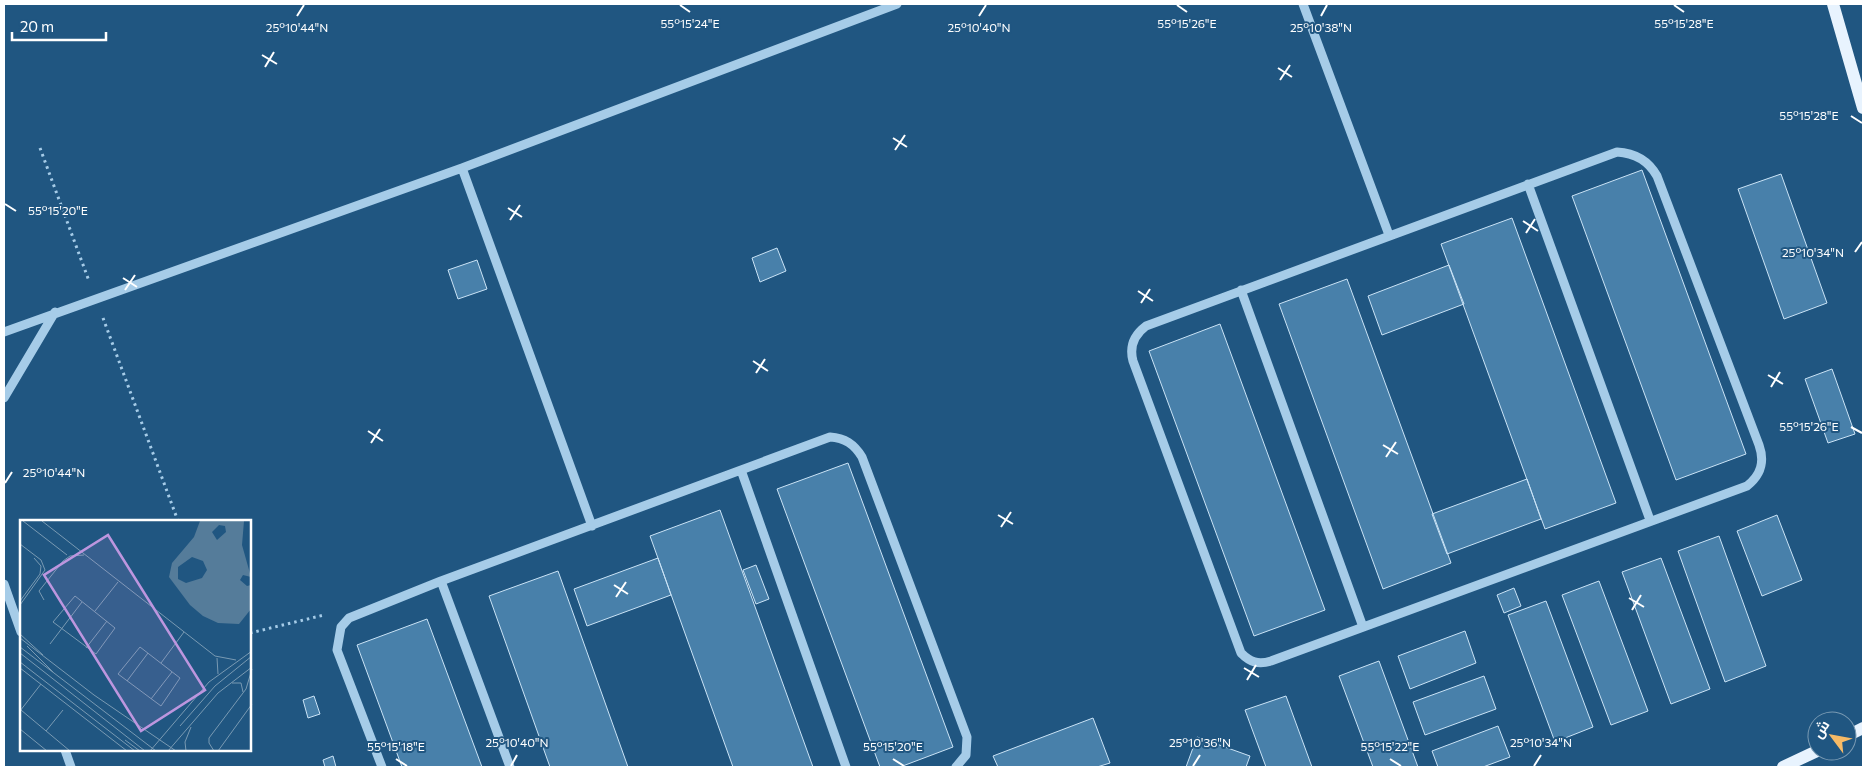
<svg xmlns="http://www.w3.org/2000/svg" width="1867" height="771" viewBox="0 0 1867 771" font-family="Commissioner,Cairo,sans-serif">
<style>
.building{fill:#4880aa;stroke:#cae3f6}
.lines{fill:none;stroke-linecap:round;stroke-linejoin:round}
.path{stroke:#a6cce8;stroke-width:3;stroke-dasharray:2.5 4;stroke-linecap:butt}
.minor{stroke:#a6cce8;stroke-width:9}
.major{stroke:#e8f3fe;stroke-width:12}
.ticks{fill:none;stroke:#fff;stroke-width:2}
.inset-road{fill:none;stroke:#799ab3;stroke-width:1}
.view{fill:#bd96df;fill-opacity:0.15;stroke:#bd96df;stroke-width:2.5}
.inset-edge{fill:none;stroke:#fff;stroke-width:2.5}
.ticks-label{font-size:12px;text-anchor:middle;fill:#fff;stroke:#205681;stroke-width:4;stroke-linejoin:round;paint-order:stroke}
</style>
<rect width="100%" height="100%" fill="#205681"/>
<!-- building -->
<path class="building" d="M1642 170 1746 454 1676 480 1572 196Z
M1781 174 1827 303 1784 319 1738 189Z
M1512 218 1616 503 1545 529 1441 244Z
M777 248 786 271 760 282 752 258Z
M477 260 487 289 458 299 448 270Z
M1449 265 1464 304 1382 335 1368 296Z
M1347 279 1451 563 1383 589 1279 304Z
M1220 324 1325 610 1254 636 1149 351Z
M1832 369 1855 434 1828 443 1805 379Z
M848 463 953 747 900 767H880L777 489Z
M1527 479 1541 519 1447 554 1432 514Z
M720 510 813 767H733L650 536Z
M1777 515 1802 580 1762 596 1737 531Z
M1719 536 1766 666 1725 682 1678 551Z
M658 558 671 595 587 626 574 589Z
M1661 558 1710 689 1671 704 1622 572Z
M756 565 769 599 756 604 743 570Z
M558 571 628 767H550L489 596Z
M1599 581 1648 711 1611 725 1562 595Z
M1514 588 1521 606 1504 613 1497 595Z
M1546 601 1593 727 1555 742 1508 615Z
M427 619 482 767H402L357 645Z
M1465 631 1476 663 1410 689 1398 656Z
M1379 661 1418 767H1373L1339 676Z
M1484 676 1496 709 1425 735 1413 702Z
M314 696 320 714 308 718 303 700Z
M1286 696 1312 767H1266L1245 710Z
M1093 718 1110 763 1097 767H998L993 756Z
M1498 726 1510 757 1483 767H1438L1432 751Z
M1197 737 1250 756 1246 767H1186Z
M333 756 336 767H325L323 760Z"/>
<g class="lines">
<!-- path -->
<path class="path" d="M40 148 89 281
M103 318 178 521
M250 633 324 615"/>
<!-- minor -->
<path class="minor" d="M1303 4 1389 235
M1617 152C1635 153 1648 160 1657 176L1759 445C1765 462 1761 475 1747 486L1271 661C1258 665 1250 662 1241 653L1133 361C1129 346 1134 335 1146 326Z
M462 168 592 526
M1528 184 1650 520
M1241 290 1363 627
M4 332 462 168 897 4
M4 398 55 312
M741 470 846 767
M441 581 510 767
M4 584 21 632
M65 750 71 767
M382 767 337 650 341 627 349 618 441 581 830 437C845 438 854 444 862 457L967 737 966 755 956 767"/>
<!-- major -->
<path class="major" d="M1833 4 1863 108
M1847 736 1863 728
M1783 767 1817 751"/>
</g>
<!-- ticks -->
<path class="ticks" d="M680 5 690 12M1177 5 1187 12M1674 5 1684 12M297 16 304 5M979 16 986 5M1321 16 1327 5M262 55 277 64M265 67 274 52M1278 68 1292 77M1280 80 1290 65M1851 116 1862 123M893 138 907 147M895 150 905 135M5 204 16 211M508 208 522 217M510 220 520 205M1523 221 1538 231M1526 233 1535 219M1855 252 1862 242M123 278 137 287M125 290 135 275M1138 291 1153 301M1141 303 1150 289M753 361 768 371M756 373 765 359M1768 375 1783 384M1771 387 1780 372M1851 427 1862 433M368 431 383 441M371 443 380 429M1383 445 1398 454M1386 457 1396 442M5 483 12 472M998 515 1013 524M1001 527 1011 512M614 585 628 594M616 597 626 582M1629 598 1644 607M1632 610 1641 595M1244 668 1259 677M1247 680 1256 665M396 759 407 766M893 759 904 766M1390 759 1401 766M511 766 517 755M1193 766 1200 755M1534 766 1541 755"/>
<!-- overview -->
<g transform="translate(20 520)">
<rect width="231" height="231" fill="#205681"/>
<path d="M180 1H224L222 25 231 57 223 55 220 60 227 66 231 65V89L219 104 198 103 183 96 170 85 149 57 152 43 174 17ZM199 5 205 6 206 12 197 20 192 12ZM172 37 183 41 187 50 182 58 166 63 158 59V47Z" fill="#557c9a" fill-rule="evenodd"/>
<path class="inset-road" d="M3 1 47 35M22 1 195 136 216 140M0 24 21 40 25 50 0 85M55 76 95 108 76 134 33 102ZM24 80 19 71 43 41 50 36 64 35M0 81 20 54 21 46 14 38M75 91 98 62M0 114 23 135M0 118 74 175 156 231M30 124 62 82M7 126 33 152M0 127 136 231M120 127 160 158 141 186 98 154ZM66 128 87 101M0 133 125 231M197 138 198 154M0 142 115 231M141 143 164 112M0 148 107 231M107 161 128 133M212 163H221L223 172M131 179 152 152M1 190 50 231M0 191 21 164M160 206 195 166 232 136M0 209 27 231M26 211 43 190M105 220 120 231M130 231 189 162 232 131M148 231 198 173 232 147M166 231 165 222 171 207M194 231 189 223V218L226 169 232 149M198 231 232 184"/>
<path class="view" d="M88 15 185 170 121 211 24 55Z"/>
<rect width="231" height="231" class="inset-edge"/>
</g>
<g class="ticks-label">
<text x="1187" y="28">55°15'26"E</text>
<text x="1684" y="28">55°15'28"E</text>
<text x="690" y="28">55°15'24"E</text>
<text x="297" y="32">25°10'44"N</text>
<text x="979" y="32">25°10'40"N</text>
<text x="1321" y="32">25°10'38"N</text>
<text x="1809" y="120">55°15'28"E</text>
<text x="58" y="215">55°15'20"E</text>
<text x="1813" y="257">25°10'34"N</text>
<text x="1809" y="431">55°15'26"E</text>
<text x="54" y="477">25°10'44"N</text>
<text x="517" y="747">25°10'40"N</text>
<text x="1200" y="747">25°10'36"N</text>
<text x="1541" y="747">25°10'34"N</text>
<text x="396" y="751">55°15'18"E</text>
<text x="893" y="751">55°15'20"E</text>
<text x="1390" y="751">55°15'22"E</text>
</g>
<!-- border -->
<rect width="1867" height="771" fill="none" stroke="#ffffff" stroke-width="10"/>
<!-- north arrow -->
<g transform="translate(1832 736) rotate(302)"><circle r="24" fill="#205681" stroke="#799ab3"/>
<path d="M0-4L9 19L0 12L-9 19Z" fill="#f6ba66"/>
<text y="-8" font-size="14" font-weight="bold" text-anchor="middle" fill="#ffffff">ش</text>
</g>
<!-- scale -->
<path d="M12 32v8h94v-8" fill="none" stroke="#ffffff" stroke-width="2.5"/>
<text x="20" y="32" font-size="15" fill="#ffffff" stroke="#205681" stroke-width="4" paint-order="stroke">20 m</text>
</svg>
